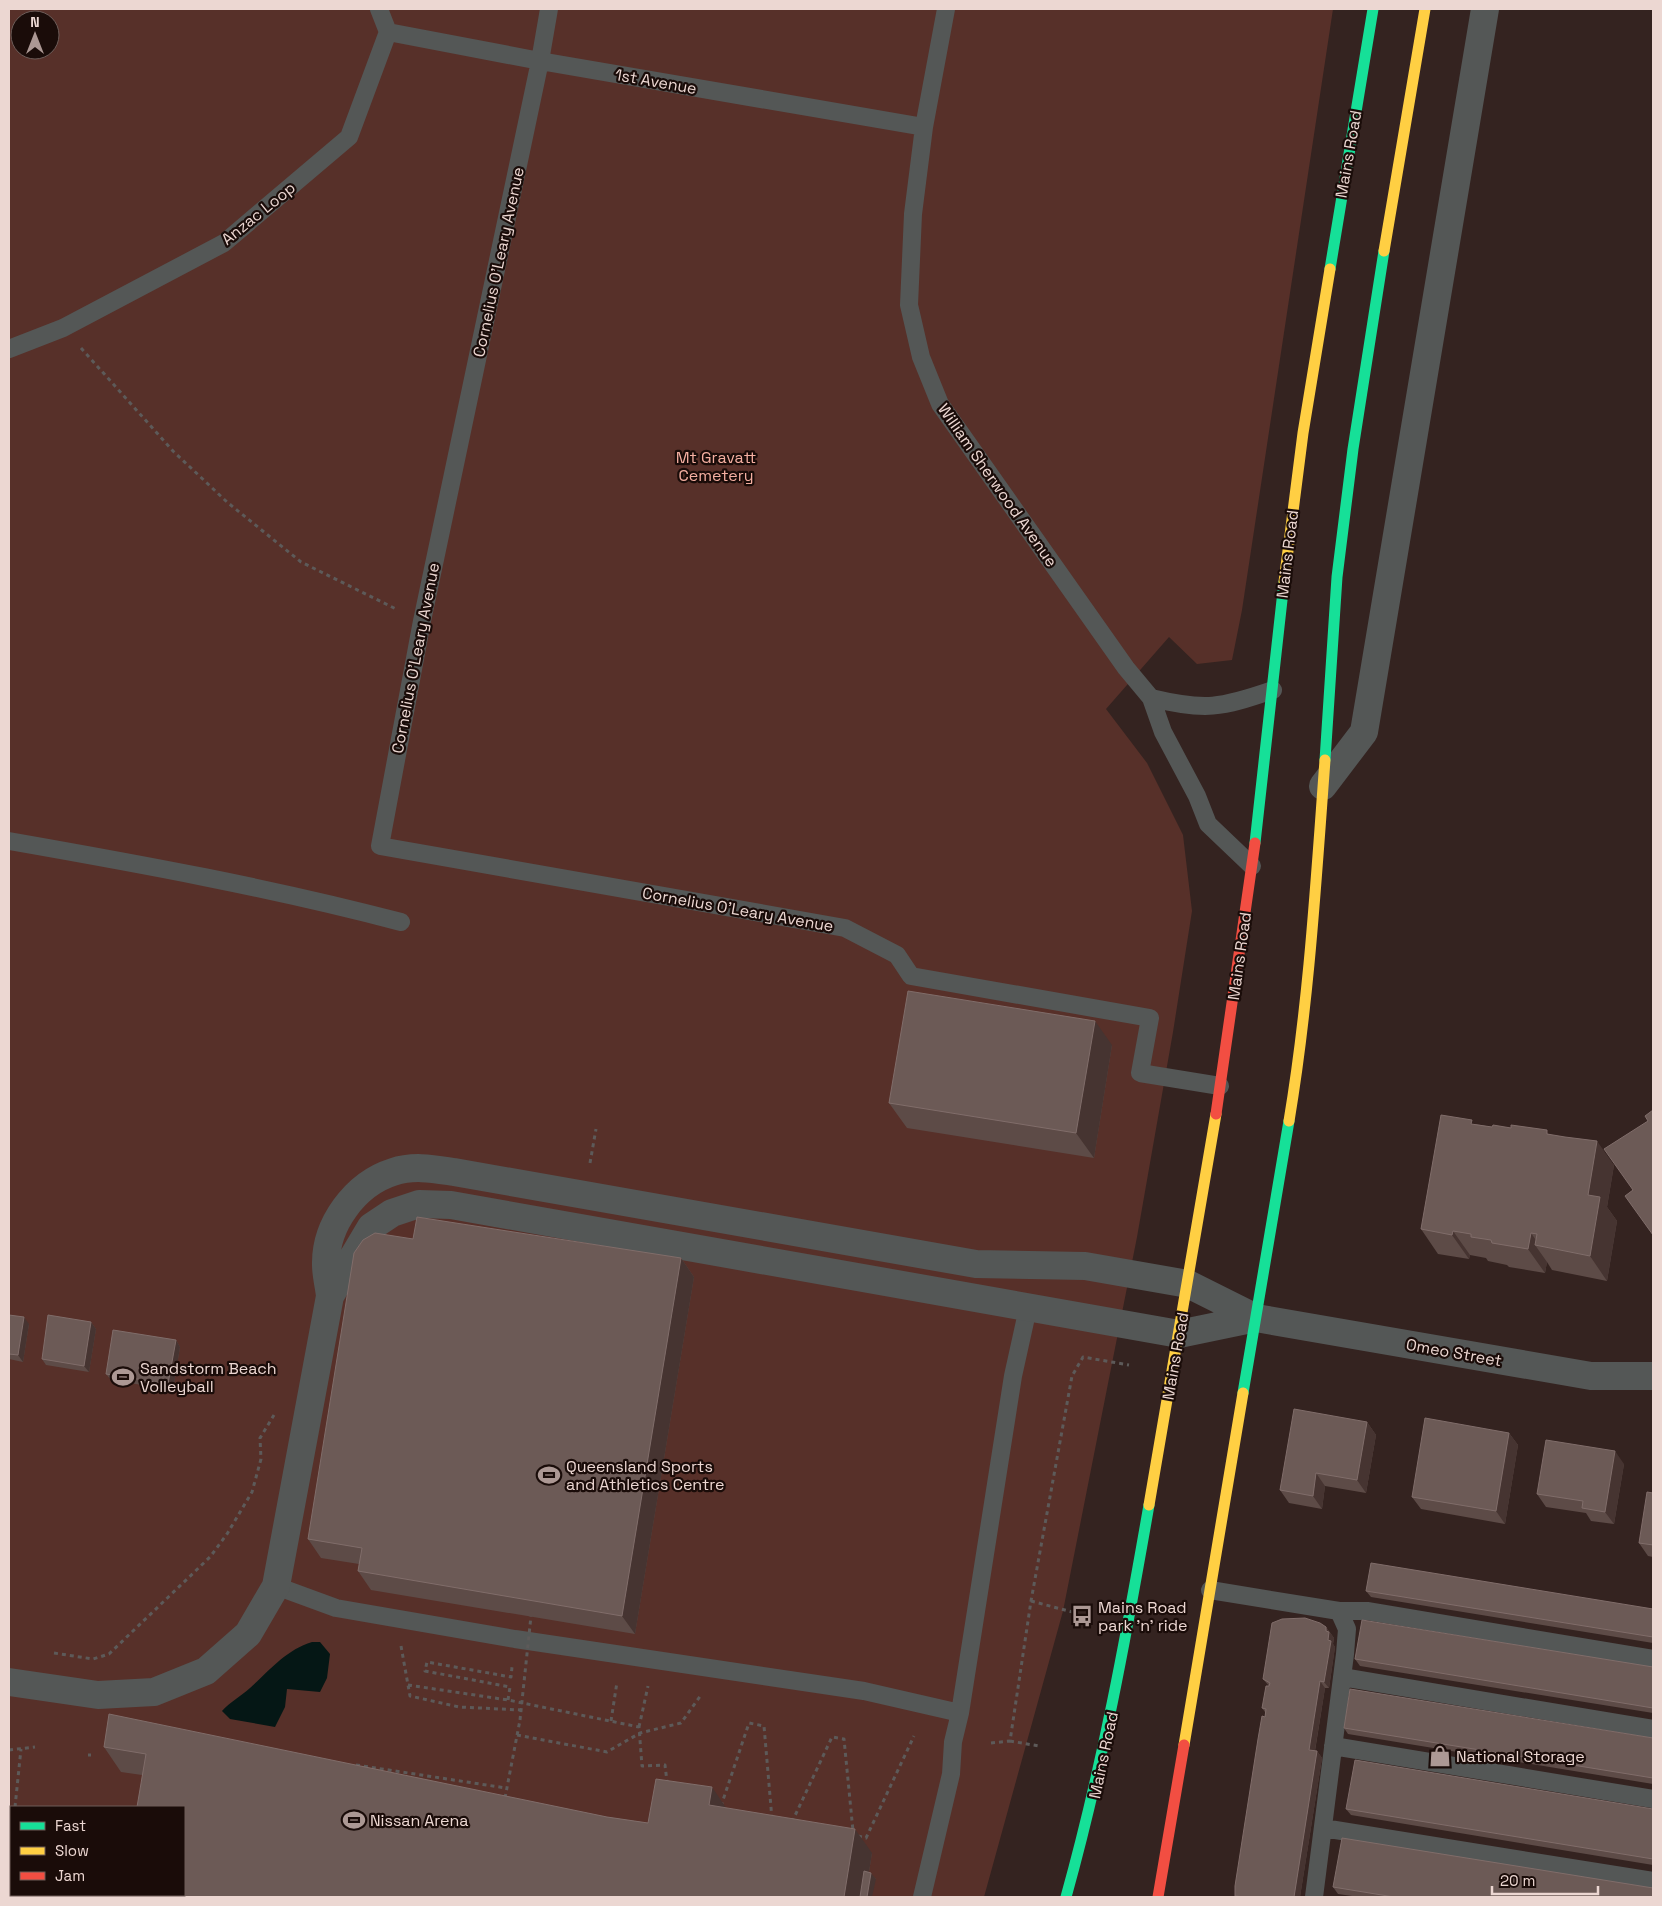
<svg xmlns="http://www.w3.org/2000/svg" width="1662" height="1906" viewBox="0 0 1662 1906" font-family="'Space Grotesk',sans-serif">
<style>
.green{fill:#573029;fill-rule:evenodd}
.water{fill:#051715}
.lines{fill:none;stroke-linecap:round;stroke-linejoin:round}
.path{stroke:#5d5a59;stroke-width:3;stroke-dasharray:4 4;stroke-linecap:butt}
.lane{stroke:#545756;stroke-width:18}
.street{stroke:#545756;stroke-width:28}
.fast{stroke:#16e098;stroke-width:11}
.slow{stroke:#ffcf43;stroke-width:11}
.jam{stroke:#f24e42;stroke-width:11}
.path-bridge{stroke:#5d5a59;stroke-width:3;stroke-dasharray:4 4;stroke-linecap:butt}
.wall{fill:#5d4b47}
.shaded-wall{fill:#463431}
.building{fill:#6c5a56;stroke:#806d6a}
.labels{text-anchor:middle;stroke-width:4.5;stroke-linejoin:round;paint-order:stroke}
.street-label{font-size:16px;fill:#ecd7d2;stroke:#1a0c09}
.park-label{font-size:16px;fill:#f5afa1;stroke:#1a0c09}
.poi-label{font-size:16px;fill:#ecd7d2;stroke:#1a0c09;text-anchor:start}
</style>
<rect width="100%" height="100%" fill="#342320"/>
<!-- green -->
<path class="green" d="M9 9H1333L1242 610 1232 660 1197 664 1169 637 1106 709 1147 763 1183 835 1192 911 1173 1032 1137 1237 1063 1611 984 1897H9ZM20 20H50V50H20ZM11 1807H184V1895H11Z"/>
<!-- water -->
<path class="water" d="M312 1642H320L330 1654 327 1678 320 1692 287 1689 285 1707 275 1727 230 1719 222 1711C230 1702 241 1696 250 1688 270 1670 286 1650 312 1642Z"/>
<g class="lines">
<!-- path -->
<path class="path" d="M81 348 173 451 227 502 301 562 396 609
M590 1163 596 1129
M1031 1601 1076 1613
M401 1646 410 1696 459 1707 521 1710
M54 1653 93 1659 109 1654 210 1557 227 1534 252 1492 261 1459 260 1438 274 1415
M408 1685 508 1700 639 1727 642 1766 665 1765 667 1782
M508 1700 510 1687 425 1671 427 1662 511 1677 512 1667
M611 1721 617 1682
M639 1727 648 1686
M517 1735 607 1752 640 1733 681 1723 701 1695
M1010 1741 1039 1746
M991 1743 1010 1741 1031 1601 1072 1376 1083 1357 1129 1365
M9 1750 35 1747
M88 1755H91
M356 1765 506 1788
M505 1798 520 1720
M721 1806 749 1723 764 1726 772 1819
M15 1807 21 1749
M792 1822 832 1737 844 1739 853 1831
M858 1836 866 1838 914 1736
M9 1860 11 1844"/>
<!-- lane -->
<path class="lane" d="M549 9 540 61 422 621 380 846 845 928 897 955 911 976 1150 1018 1140 1073 1220 1086
M946 9 924 127 913 214 909 305 921 357 940 404 1126 668 1151 698 1163 732 1197 796 1208 824 1252 866
M388 32 540 61 924 127
M9 349 63 328 224 243 349 137 388 32 379 9
M1151 698C1205 711 1221 708 1273 690
M9 841C140 864 272 888 401 922
M276 1586 336 1608 515 1639 864 1691 960 1713
M1210 1590 1339 1611H1367L1653 1659
M1342 1677 1653 1729
M1333 1746 1653 1799
M1323 1828 1653 1881
M922 1897 951 1774 953 1742 960 1713 1013 1376 1028 1308
M1314 1897 1345 1654 1347 1629 1339 1611"/>
<!-- street -->
<path class="street" d="M1323 786 1364 732 1485 9
M330 1296 371 1227 392 1213 419 1204 451 1205 1179 1334 1256 1318
M9 1682 98 1695 154 1692 206 1671 248 1634 276 1586 330 1296C329 1286 326 1275 326 1265 325 1225 355 1184 393 1172 414 1165 434 1169 454 1172L976 1264 1085 1266 1188 1284 1256 1318 1591 1376H1653"/>
<!-- fast -->
<path class="fast" d="M1330 269 1373 9
M1325 760 1337 577 1353 449 1384 251
M1255 843 1284 582
M1243 1393 1289 1121
M1066 1897C1102 1768 1126 1637 1149 1505"/>
<!-- slow -->
<path class="slow" d="M1384 251 1425 9
M1284 582 1303 433 1330 269
M1289 1121C1309 1001 1316 881 1325 760
M1149 1505 1216 1114
M1184 1745 1243 1393"/>
<!-- jam -->
<path class="jam" d="M1216 1114 1255 843
M1158 1897 1184 1745"/>
<!-- path-bridge -->
<path class="path-bridge" d="M520 1720 531 1616"/>
</g>
<!-- wall -->
<path class="wall" d="M1112 1045 1094 1158 907 1128 889 1103Z
M1475 1124 1492 1127 1549 1134 1614 1165 1607 1207 1617 1221 1607 1281 1552 1270 1547 1262 1545 1273 1509 1267 1507 1265 1488 1261 1486 1258 1470 1255 1469 1259 1438 1254 1421 1229Z
M413 1239 681 1258 694 1277 635 1634 371 1590 358 1571 359 1564 321 1558 308 1539Z
M9 1315 29 1324 23 1362 9 1359Z
M91 1322 96 1329 89 1372 46 1365 42 1359Z
M176 1340 180 1347 173 1390 111 1380 106 1374Z
M1367 1422 1376 1435 1366 1493 1325 1486 1322 1509 1289 1503 1280 1490Z
M1509 1433 1518 1445 1505 1524 1421 1509 1412 1497Z
M1624 1464 1614 1524 1591 1521 1586 1513 1546 1507 1537 1494Z
M1653 1493V1557L1648 1556 1639 1543Z
M1366 1591 1653 1609V1643L1371 1597Z
M1326 1627 1334 1638 1333 1644 1335 1647 1329 1688H1325L1315 1751H1317L1322 1758 1300 1897H1236L1235 1896 1265 1717V1712L1262 1708 1269 1686 1263 1679Z
M1355 1659 1653 1667V1713L1360 1666Z
M1344 1728 1653 1738V1784L1348 1734Z
M104 1747 607 1817 648 1823 726 1808 872 1853 869 1872 876 1879 184 1895 142 1775 121 1772Z
M1346 1809H1653V1865L1351 1815Z
M1333 1887 1653 1897H1359L1338 1894Z"/>
<!-- shaded-wall -->
<path class="shaded-wall" d="M1095 1021 1112 1045 1094 1158 1076 1133Z
M1597 1141 1614 1165 1607 1207 1617 1221 1607 1281 1590 1256 1588 1195Z
M1453 1231 1470 1255 1469 1259 1452 1235Z
M1531 1233 1540 1246 1535 1245 1547 1262 1545 1273 1528 1249Z
M681 1258 694 1277 635 1634 622 1616Z
M24 1317 29 1324 23 1362 18 1355Z
M91 1322 96 1329 89 1372 84 1366Z
M176 1340 180 1347 173 1390 168 1384Z
M1367 1422 1376 1435 1366 1493 1357 1480Z
M1509 1433 1518 1445 1505 1524 1496 1511Z
M1615 1451 1624 1464 1614 1524 1605 1512Z
M1316 1473 1325 1486 1322 1509 1313 1496Z
M1326 1627 1334 1638 1333 1644 1335 1647 1329 1688 1324 1682 1328 1640Z
M1320 1681 1325 1688 1314 1756 1309 1750Z
M1317 1751 1322 1758 1300 1897H1294Z
M712 1787 729 1812 709 1805Z
M855 1829 872 1853 865 1897H844Z
M871 1873 876 1879 872 1897H867Z"/>
<!-- building -->
<path class="building" d="M908 991 1095 1021 1076 1133 889 1103Z
M1653 1110V1235L1625 1196 1633 1190 1604 1149 1648 1121 1645 1116Z
M1441 1115 1472 1120 1471 1124 1492 1127 1493 1125 1511 1128V1125L1547 1130V1134L1565 1137 1597 1141 1588 1195 1600 1197 1590 1256 1535 1245 1537 1234 1531 1233 1528 1249 1492 1243 1491 1240 1471 1237V1234L1453 1231 1452 1235 1421 1229Z
M417 1217 681 1258 622 1616 358 1571 362 1548 308 1539 354 1253 363 1240 375 1233 413 1239Z
M9 1315 24 1317 18 1355 9 1354Z
M48 1315 91 1322 84 1366 42 1359Z
M113 1330 176 1340 168 1384 106 1374Z
M1294 1409 1367 1422 1357 1480 1316 1473 1313 1496 1280 1490Z
M1425 1418 1509 1433 1496 1511 1412 1497Z
M1546 1440 1615 1451 1605 1512 1582 1508 1583 1501 1537 1494Z
M1647 1492 1653 1493V1545L1639 1543Z
M1371 1563 1653 1609V1637L1366 1591Z
M1305 1618 1320 1623 1326 1627V1631L1329 1632 1328 1640 1331 1641 1324 1682 1320 1681 1309 1750 1317 1751 1294 1897H1245L1235 1896V1886L1258 1739 1262 1716 1265 1717 1266 1709 1262 1708 1266 1686H1269L1270 1683 1263 1679 1272 1623 1282 1619Z
M1362 1620 1653 1667V1708L1355 1659Z
M1350 1689 1653 1738V1778L1344 1728Z
M109 1714 607 1817 648 1823 656 1779 712 1787 709 1805 855 1829 844 1897H125V1895H184V1807H137L146 1754 104 1747Z
M1355 1760 1653 1809V1859L1346 1809Z
M1342 1838 1653 1888V1897H1394L1333 1887Z
M864 1871 871 1873 867 1897H860Z"/>
<!-- icons -->
<defs>
<g id="stadium-bare" transform="scale(1.725)"><path d="M0-5a6.5 5 0 1 0 0 10a6.5 5 0 1 0 0-10ZM-3.5-1.8h7v3.6h-7Z" fill="#ac9894" stroke="#1a0c09" stroke-width="2.5" paint-order="stroke"/></g>
<g id="bus-bare" transform="scale(1.725)"><path d="M-5-6H5V4H4V6H2V4H-2V6H-4V4H-5ZM-3.5-4V0h7V-4ZM-3.5 1.2v1.5H-2V1.2ZM2 1.2v1.5H3.5V1.2Z" fill="#ac9894" stroke="#1a0c09" stroke-width="2.5" paint-order="stroke"/></g>
<g id="shop-bare" transform="scale(1.725)"><path d="M-5-2.5h2.3a2.7 3.5 0 0 1 5.4 0H5L5.5 6h-11ZM-1.5-2.5h3a1.5 2.3 0 0 0-3 0Z" fill="#ac9894" stroke="#1a0c09" stroke-width="2.5" paint-order="stroke"/></g>
</defs>
<g fill-rule="evenodd">
<use href="#stadium-bare" x="123" y="1377"/>
<use href="#stadium-bare" x="549" y="1475"/>
<use href="#bus-bare" x="1082" y="1616"/>
<use href="#shop-bare" x="1440" y="1756"/>
<use href="#stadium-bare" x="354" y="1820"/>
</g>
<g class="labels">
<!-- street labels -->
<g class="street-label">
<text transform="translate(656 81) rotate(10)" y="6">1st Avenue</text>
<text transform="translate(1348 154) rotate(-80)" y="6">Mains Road</text>
<text transform="translate(258 213) rotate(-39)" y="6">Anzac Loop</text>
<text transform="translate(498 262) rotate(-78)" y="6">Cornelius O'Leary Avenue</text>
<text transform="translate(998 485) rotate(55)" y="6">William Sherwood Avenue</text>
<text transform="translate(1287 554) rotate(-83)" y="6">Mains Road</text>
<text transform="translate(415 658) rotate(-79)" y="6">Cornelius O'Leary Avenue</text>
<text transform="translate(738 909) rotate(10)" y="6">Cornelius O'Leary Avenue</text>
<text transform="translate(1239 956) rotate(-82)" y="6">Mains Road</text>
<text transform="translate(1454 1352) rotate(10)" y="6">Omeo Street</text>
<text transform="translate(1175 1356) rotate(-80)" y="6">Mains Road</text>
<text transform="translate(1103 1755) rotate(-78)" y="6">Mains Road</text>
</g>
<!-- park labels -->
<g class="park-label">
<text x="716" y="463">Mt Gravatt<tspan x="716" dy="18">Cemetery</tspan></text>
</g>
<!-- poi labels -->
<g class="poi-label">
<text x="140" y="1374">Sandstorm Beach<tspan x="140" dy="18">Volleyball</tspan></text>
<text x="566" y="1472">Queensland Sports<tspan x="566" dy="18">and Athletics Centre</tspan></text>
<text x="1098" y="1613">Mains Road<tspan x="1098" dy="18">park 'n' ride</tspan></text>
<text x="1456" y="1762">National Storage</text>
<text x="370" y="1826">Nissan Arena</text>
</g>
</g>
<!-- border -->
<rect width="1662" height="1906" fill="none" stroke="#ecd7d2" stroke-width="20"/>
<!-- legend -->
<rect x="10" y="1806" width="175" height="90" fill="#1a0c09" stroke="#6e5d59"/>
<rect x="20" y="1822" width="25" height="8" fill="#16e098" stroke="#6e5d59"/>
<text x="55" y="1831" font-size="15" fill="#ecd7d2">Fast</text>
<rect x="20" y="1847" width="25" height="8" fill="#ffcf43" stroke="#6e5d59"/>
<text x="55" y="1856" font-size="15" fill="#ecd7d2">Slow</text>
<rect x="20" y="1872" width="25" height="8" fill="#f24e42" stroke="#6e5d59"/>
<text x="55" y="1881" font-size="15" fill="#ecd7d2">Jam</text>
<!-- north arrow -->
<g transform="translate(35 35)"><circle r="24" fill="#1a0c09" stroke="#6e5d59"/>
<path d="M0-4L9 19L0 12L-9 19Z" fill="#ac9894"/>
<text y="-8" font-size="14" font-weight="bold" text-anchor="middle" fill="#ecd7d2">N</text>
</g>
<!-- scale -->
<path d="M1492 1886v8h106v-8" fill="none" stroke="#ecd7d2" stroke-width="2.5"/>
<text x="1500" y="1886" font-size="15" fill="#ecd7d2" stroke="#1a0c09" stroke-width="4" paint-order="stroke">20 m</text>
</svg>
